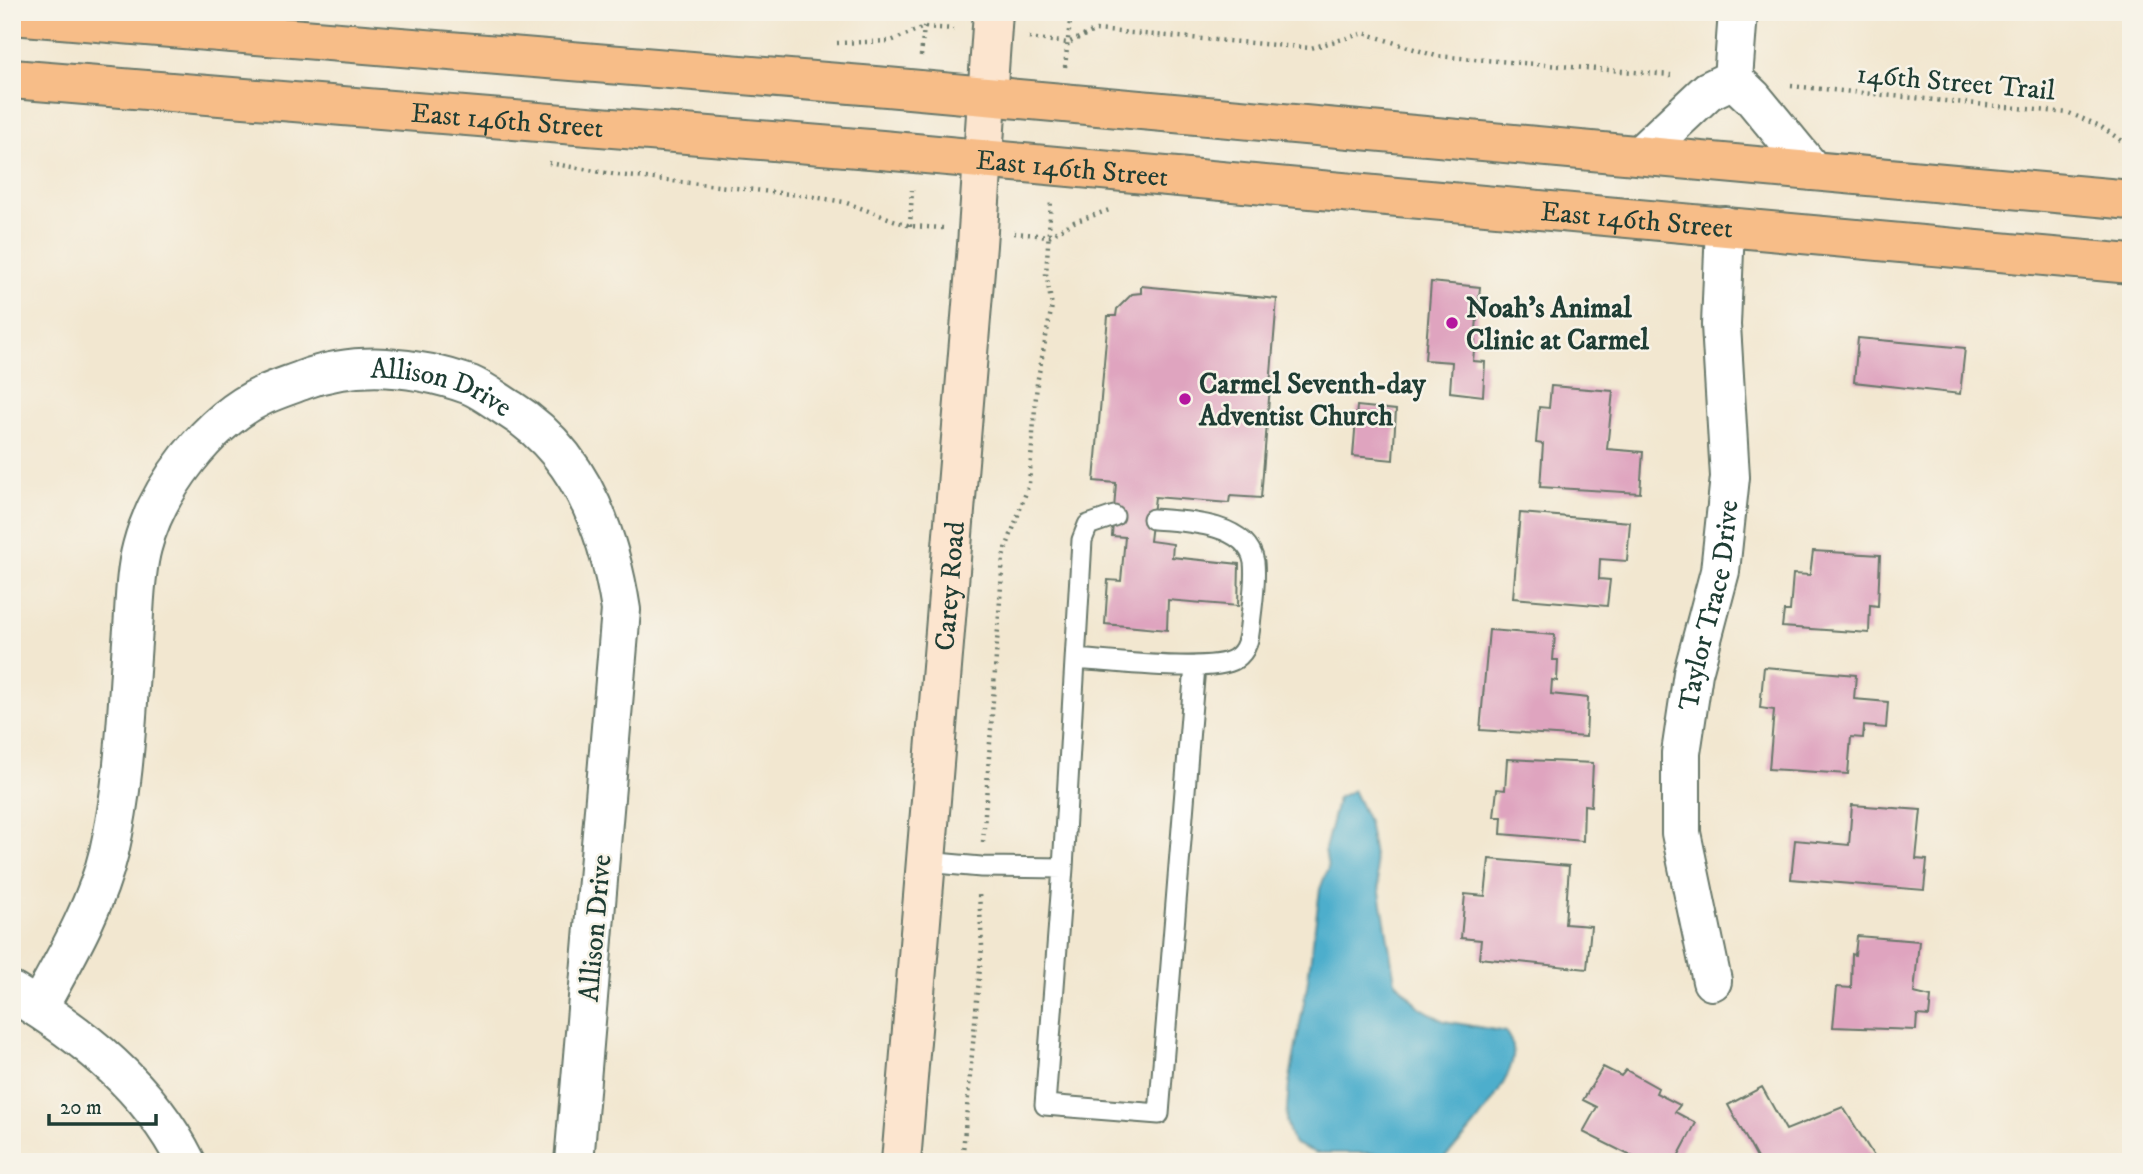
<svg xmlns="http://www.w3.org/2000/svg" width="2143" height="1174" viewBox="0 0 2143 1174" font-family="'IM FELL DW Pica',serif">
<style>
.water{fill:#4daecc;stroke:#367680;stroke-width:2}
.building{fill:#dfa4bf}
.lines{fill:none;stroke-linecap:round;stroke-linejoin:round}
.lane-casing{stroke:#69786b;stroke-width:23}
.street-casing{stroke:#69786b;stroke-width:42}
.secondary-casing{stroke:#69786b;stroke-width:42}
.primary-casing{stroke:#69786b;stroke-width:42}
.path{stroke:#69786b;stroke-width:4.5;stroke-dasharray:2 5;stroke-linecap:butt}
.lane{stroke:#fff;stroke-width:19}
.street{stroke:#fff;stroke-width:38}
.secondary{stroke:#fce5cf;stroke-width:38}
.primary{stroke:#f7bd88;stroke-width:38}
.poi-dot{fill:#b5179e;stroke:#f7f3e8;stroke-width:2.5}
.labels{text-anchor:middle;stroke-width:5;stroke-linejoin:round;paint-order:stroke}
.street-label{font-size:28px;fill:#1f3d34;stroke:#f7f3e8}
.poi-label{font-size:28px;font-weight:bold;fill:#1f3d34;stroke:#f7f3e8;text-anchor:start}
</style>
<rect width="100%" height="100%" fill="#f7f3e8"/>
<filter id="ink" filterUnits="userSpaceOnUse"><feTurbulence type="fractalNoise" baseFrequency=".0143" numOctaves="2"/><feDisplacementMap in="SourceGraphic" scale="14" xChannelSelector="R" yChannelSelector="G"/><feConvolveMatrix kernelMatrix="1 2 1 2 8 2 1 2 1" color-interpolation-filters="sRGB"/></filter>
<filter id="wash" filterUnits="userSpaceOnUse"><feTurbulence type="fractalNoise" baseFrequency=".00686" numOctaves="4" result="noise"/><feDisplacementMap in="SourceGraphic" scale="28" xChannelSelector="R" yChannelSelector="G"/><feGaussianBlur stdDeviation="1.57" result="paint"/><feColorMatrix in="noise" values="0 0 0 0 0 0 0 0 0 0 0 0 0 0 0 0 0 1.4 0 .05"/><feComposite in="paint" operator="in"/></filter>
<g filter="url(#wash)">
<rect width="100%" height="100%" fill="#f2e7d0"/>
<!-- water -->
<path class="water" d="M1353 790 1368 821 1395 981 1418 1006 1444 1021 1506 1032C1508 1037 1513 1043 1513 1048 1518 1078 1465 1139 1443 1159L1368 1153H1316L1293 1143 1286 1121 1289 1084 1307 986 1320 889 1328 868 1325 849 1338 798Z"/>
<g id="blocks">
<!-- building -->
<path class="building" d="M1431 282 1480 287 1473 361 1485 362 1483 396 1450 392 1452 362 1425 360Z
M1141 286 1277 299 1261 498 1230 496 1229 503 1155 497 1150 541 1173 544 1172 557 1239 564 1238 606 1168 600 1167 630 1105 624 1108 580 1121 581 1125 537 1112 536 1116 483 1094 481 1108 316H1116L1117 309 1132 294 1141 293Z
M1858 338 1965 348 1960 394 1854 382Z
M1551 386 1613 391 1607 449 1643 452 1640 493 1540 487 1543 444 1536 443 1539 407 1549 408Z
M1357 406 1396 410 1393 460 1353 456Z
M1520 513 1630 522 1627 561 1600 559 1599 579 1610 580 1607 606 1513 598Z
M1813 551 1880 555 1878 606 1870 605 1869 633 1782 627 1784 611H1790L1793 574 1810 575Z
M1489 630 1555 635 1553 660H1558L1557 681 1552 680 1551 694 1588 698 1586 737 1480 730Z
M1764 667 1856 675 1854 699 1888 702 1886 728 1864 726 1863 738 1851 737 1848 774 1769 769 1774 710 1760 708Z
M1507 759 1593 763 1591 806 1584 805 1583 841 1501 834 1502 817H1494L1497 789 1505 790Z
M1852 805 1921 810 1916 859 1927 860 1924 890 1791 879 1795 840 1849 845Z
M1489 859 1569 866 1565 924 1591 926 1587 969 1479 958 1481 940 1461 938 1465 894 1485 896Z
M1857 936 1919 941 1914 993 1931 997 1929 1016 1917 1015 1916 1030 1833 1027 1837 987 1851 988 1852 954 1855 955Z
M1603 1067 1621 1076 1626 1070 1658 1088 1656 1093 1680 1105 1675 1112 1696 1123 1675 1162H1643L1583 1132 1597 1107 1583 1100Z
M1762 1087 1786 1130 1843 1107 1875 1158 1868 1162H1759L1728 1105Z"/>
</g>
</g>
<g filter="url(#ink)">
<use href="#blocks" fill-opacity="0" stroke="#69786b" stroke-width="2"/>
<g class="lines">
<!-- lane casing -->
<g class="lane-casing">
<path id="lane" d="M1076 659C1107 661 1212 674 1235 659 1250 649 1249 632 1251 616 1253 599 1256 579 1254 562 1247 522 1183 521 1153 519
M926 862 981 867 1063 868 1082 540 1088 525 1114 516
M1063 868 1045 1105 1159 1114 1195 666"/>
</g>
<!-- street casing -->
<g class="street-casing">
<g id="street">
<path d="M1733 79 1753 98 1813 171"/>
<path d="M1733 79 1738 12"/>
<path d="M1641 154 1708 91 1733 79"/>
<path id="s1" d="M1712 981 1681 833V753L1693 673 1720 571 1730 477 1721 325 1725 226"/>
<path d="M12 992C82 1034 149 1087 186 1162"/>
<path id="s2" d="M38 1008C65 959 96 907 109 852 126 780 127 703 133 629 135 602 135 573 142 547 157 489 209 420 264 395 277 389 290 385 303 380 357 360 416 366 470 385 484 391 498 402 511 410 580 453 609 532 621 610L574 1162"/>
</g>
</g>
<!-- secondary casing -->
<g class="secondary-casing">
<g id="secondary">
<path id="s3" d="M901 1162 977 245 993 12"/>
</g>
</g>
<!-- primary casing -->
<g class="primary-casing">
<g id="primary">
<path d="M12 15 887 87 2131 200"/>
<path id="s4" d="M12 79 882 150 2131 264"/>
</g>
</g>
<!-- path -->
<path class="path" d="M1029 38 1068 43 1096 30 1311 48 1364 33 1436 56 1671 75
M837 43 891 41 924 27 954 29
M921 56 924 27 930 12
M1065 67 1071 12
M1791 86 2069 113 2100 126 2131 147
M549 163 618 175 808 196 844 202 910 226 943 228
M910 226 912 190
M1014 233 1049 236 1074 222 1109 210
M983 842 1003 557 1029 484 1037 383 1052 306 1046 274 1051 201
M962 1162 982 946 979 893"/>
<!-- lane -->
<use href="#lane" class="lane"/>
<!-- street -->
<use href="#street" class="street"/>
<!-- secondary -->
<use href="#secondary" class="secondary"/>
<!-- primary -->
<use href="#primary" class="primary"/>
</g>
</g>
<!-- markers -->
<g class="poi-dot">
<circle cx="1452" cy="323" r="7"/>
<circle cx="1185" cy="399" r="7"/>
</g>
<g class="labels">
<!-- street labels -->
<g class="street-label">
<text transform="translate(1956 81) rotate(5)" y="10">146th Street Trail</text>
<text dy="10" stroke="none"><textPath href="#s4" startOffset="497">East 146th Street</textPath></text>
<text dy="10" stroke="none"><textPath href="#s4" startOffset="1064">East 146th Street</textPath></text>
<text dy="10" stroke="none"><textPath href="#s4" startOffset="1631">East 146th Street</textPath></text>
<text dy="10" stroke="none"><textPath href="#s2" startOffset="864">Allison Drive</textPath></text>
<text dy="10" stroke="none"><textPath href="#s3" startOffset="578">Carey Road</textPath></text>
<text dy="10" stroke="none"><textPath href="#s1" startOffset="382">Taylor Trace Drive</textPath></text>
<text transform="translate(594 928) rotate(-85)" y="10">Allison Drive</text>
</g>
<!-- poi labels -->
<g class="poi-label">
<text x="1466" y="317">Noah's Animal<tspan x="1466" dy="32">Clinic at Carmel</tspan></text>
<text x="1199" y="393">Carmel Seventh-day<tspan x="1199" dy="32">Adventist Church</tspan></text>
</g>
</g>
<!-- margin -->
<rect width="2143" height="1174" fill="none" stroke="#f7f3e8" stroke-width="42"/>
<!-- scale -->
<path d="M49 1114v10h107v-10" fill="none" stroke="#1f3d34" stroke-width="3.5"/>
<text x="60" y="1114" font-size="21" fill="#1f3d34" stroke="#f7f3e8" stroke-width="5" paint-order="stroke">20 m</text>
</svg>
